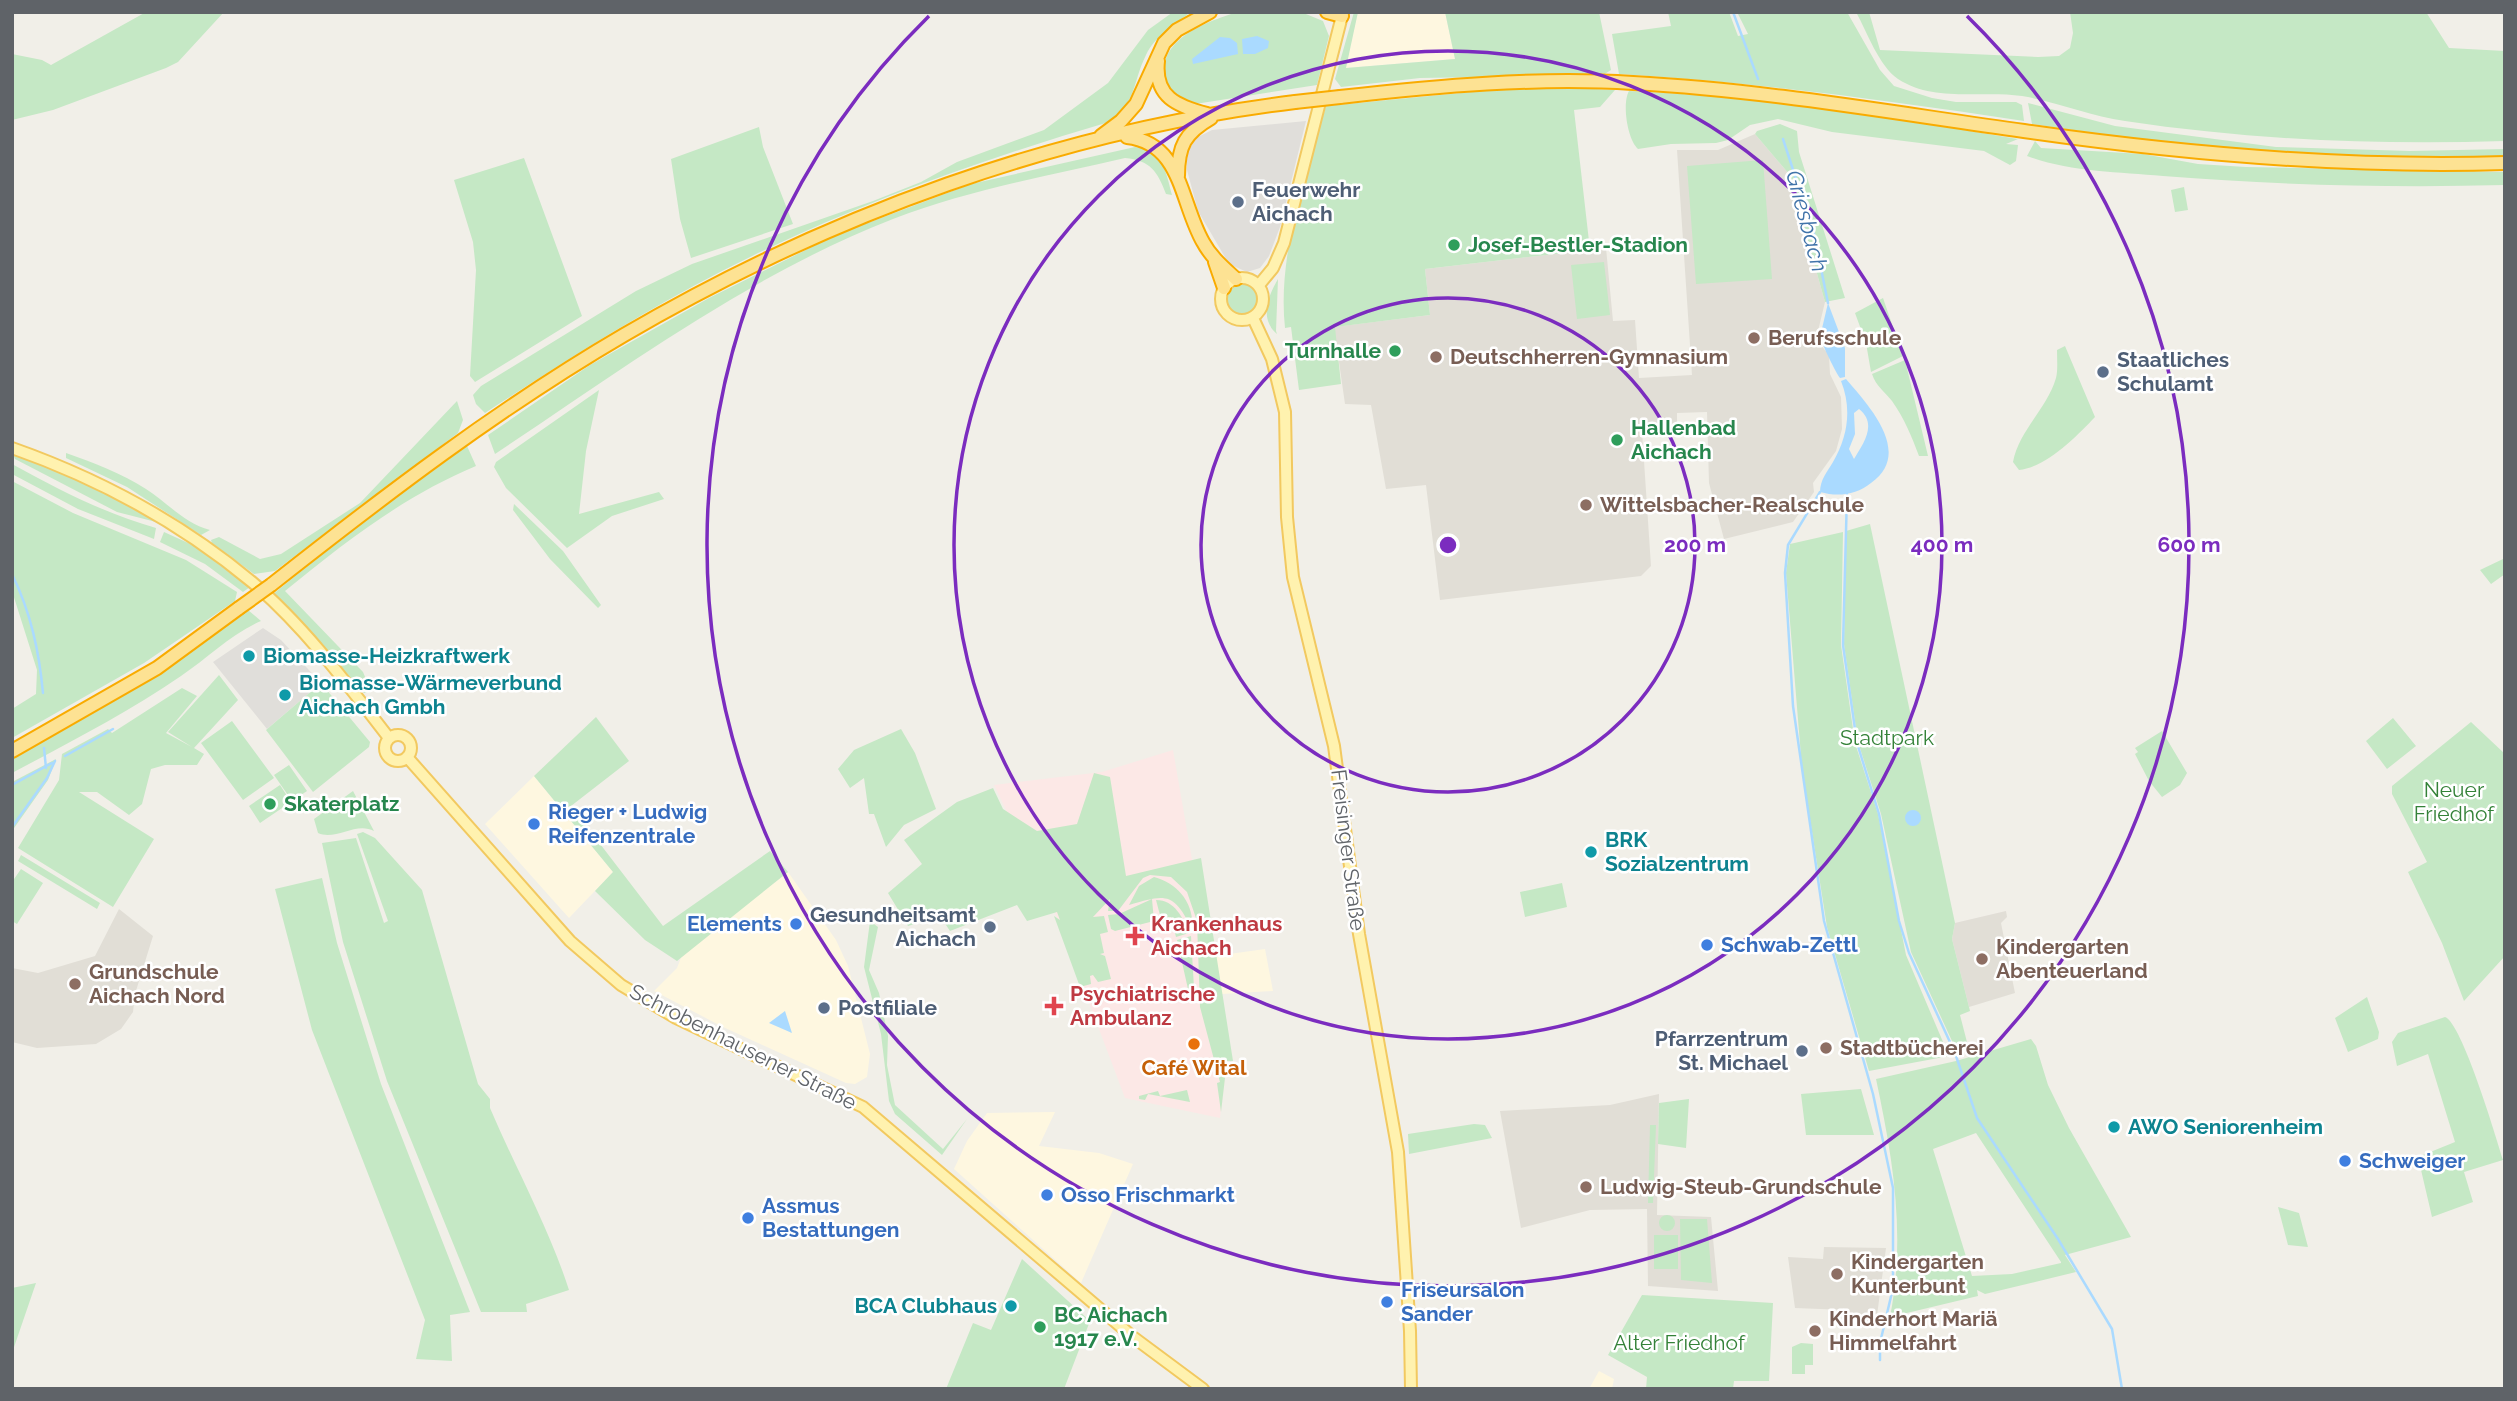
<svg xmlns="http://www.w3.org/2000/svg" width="2517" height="1401" viewBox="0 0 2517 1401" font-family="Raleway,sans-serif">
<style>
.commercial{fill:#fef7e0}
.industrial{fill:#e0deda}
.education{fill:#e1ded6}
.medical{fill:#fce8e6}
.green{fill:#c5e8c5;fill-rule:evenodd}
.water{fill:#aadaff;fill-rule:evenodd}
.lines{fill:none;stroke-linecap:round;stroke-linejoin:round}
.stream{stroke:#aadaff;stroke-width:2.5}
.major-casing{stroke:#f2c960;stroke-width:14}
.highway-casing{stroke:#f9ab00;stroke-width:16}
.major{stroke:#fff2af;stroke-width:10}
.highway{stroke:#fde293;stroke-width:12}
.highway-bridge-casing{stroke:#f9ab00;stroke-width:16;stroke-linecap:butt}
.highway-bridge{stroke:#fde293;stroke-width:12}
.ring{fill:none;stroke:#7b2cbf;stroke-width:3.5}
.service-dot{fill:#5c6f8a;stroke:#fff;stroke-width:2.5}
.leisure-dot{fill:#2e9e5b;stroke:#fff;stroke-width:2.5}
.education-dot{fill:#8d6e63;stroke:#fff;stroke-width:2.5}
.culture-dot{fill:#0f9aa8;stroke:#fff;stroke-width:2.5}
.shop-dot{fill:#3f7fe0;stroke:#fff;stroke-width:2.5}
.health-dot{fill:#e0444e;stroke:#fff;stroke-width:2.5}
.food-dot{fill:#e8710a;stroke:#fff;stroke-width:2.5}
.labels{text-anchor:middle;stroke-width:5;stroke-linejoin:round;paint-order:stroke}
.service-label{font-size:21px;font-weight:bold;fill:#4e5e75;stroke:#fff;text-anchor:start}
.leisure-label{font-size:21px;font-weight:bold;fill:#27864d;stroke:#fff;text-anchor:start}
.education-label{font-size:21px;font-weight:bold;fill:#785e54;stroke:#fff;text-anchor:start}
.culture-label{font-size:21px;font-weight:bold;fill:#0d838f;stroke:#fff;text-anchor:start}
.park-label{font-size:21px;fill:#348238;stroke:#fff}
.shop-label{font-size:21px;font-weight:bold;fill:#366cbe;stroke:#fff;text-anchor:start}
.street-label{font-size:21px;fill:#5f6368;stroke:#fff}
.health-label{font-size:21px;font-weight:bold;fill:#be3a42;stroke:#fff;text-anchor:start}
.food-label{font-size:21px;font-weight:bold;fill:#c56008;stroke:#fff}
.water-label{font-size:23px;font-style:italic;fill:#4174aa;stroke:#fff}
.centre{fill:#7b2cbf;stroke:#fff;stroke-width:3.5}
.ring-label{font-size:21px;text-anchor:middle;font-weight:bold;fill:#7b2cbf;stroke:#fff;stroke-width:5;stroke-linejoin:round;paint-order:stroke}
</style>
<rect width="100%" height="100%" fill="#f1efe8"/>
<!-- commercial -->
<path class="commercial" d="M1358 12H1445L1455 59 1345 68Z
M534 776 613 872 569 918 485 824Z
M788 872 836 940 848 966 870 1054 867 1077 855 1084 846 1083 723 1027 654 991 677 968 682 955Z
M1265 949 1273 991 1222 994 1215 956Z
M1055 1112 1039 1146 1099 1153 1133 1164 1081 1283 954 1169 967 1141 987 1113Z
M1599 1371 1614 1379 1612 1389H1589Z"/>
<!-- industrial -->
<path class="industrial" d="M1306 121 1280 227 1269 256 1260 268 1247 272 1229 264 1198 211 1187 170V153L1196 138 1212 130Z
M263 628 281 640 321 683 267 729 213 662Z"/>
<!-- education -->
<path class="education" d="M1755 134 1789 174 1825 302 1818 331 1820 344 1829 355 1830 374 1841 397 1842 429 1836 451 1813 483 1814 492 1793 522 1724 539 1709 483 1707 412 1677 413V429L1642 431 1651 566 1641 576 1440 600 1426 485 1386 489 1371 405 1345 404 1334 327 1430 315 1425 269 1606 248 1613 321 1635 320 1639 378 1692 375 1677 150H1718Z
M119 909 153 936 135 994 133 1012 121 1029 96 1044 37 1048 12 1042V968L38 973 95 956Z
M2006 911 2007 917 2001 923 2015 993 1969 1007 1952 939 1955 923Z
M1659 1094 1657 1215 1711 1217 1718 1291 1648 1286 1647 1209 1590 1210 1521 1228 1500 1111 1610 1105Z
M1824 1247 1886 1248 1876 1323H1847L1846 1310 1795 1308 1788 1257 1823 1259Z"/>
<!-- medical -->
<path class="medical" d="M1173 750 1227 1061 1220 1118 1125 1098 1056 915 994 785 1102 772Z"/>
<!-- green -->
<path class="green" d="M146 12H224L178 62 166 68 53 110 12 120V54L42 60 51 65Z
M1173 12H1191C1176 23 1154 37 1146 55 1132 83 1138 100 1109 122 977 161 845 208 722 271 640 313 562 363 485 413L476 404 473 395 481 386 636 291 692 264 873 201 921 182 957 162 1044 130 1108 83 1148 30Z
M1237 12H1301L1323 21 1329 36 1317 85 1195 104 1174 96C1170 89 1163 79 1164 71 1164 36 1210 21 1237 12Z
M1354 12H1358L1346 68 1455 59 1445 12H1599L1611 70 1603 75 1420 78 1341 87 1335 79Z
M1668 12H1729L1738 36 1748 34 1737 12H1847L1880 70 1894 86 1932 98 1956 102H2016L2022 105 2024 121C1889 101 1755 82 1619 74L1612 34 1671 26Z
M1856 12H1869L1880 50 2038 57 2059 56 2070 48 2073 33 2070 12H2426L2449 48 2505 51V141C2378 145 2251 140 2125 121 2090 116 2057 102 2022 96 1982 90 1935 103 1898 79 1879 66 1867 32 1856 12Z
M1534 86 1615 90 1600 107 1574 110 1590 250 1425 269 1430 315 1335 327 1341 384 1299 390 1291 327 1285 328C1277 254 1306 176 1326 106Z
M1629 91C1760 96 1888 117 2018 139L2006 144 2018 145 2016 161 2010 165 1984 151 1832 132 1778 119 1750 125 1728 140 1716 143 1671 144 1638 149C1627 139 1622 103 1629 91Z
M2028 103 2115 126 2276 147 2410 151 2505 149V159L2307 157 2148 141 2032 124Z
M1780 124 1797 131 1799 152 1845 298 1825 302 1789 174 1755 134 1757 131Z
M759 127 763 147 793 224 691 258 680 219 671 159Z
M2035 141 2041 148 2143 154 2198 164 2246 167 2505 172V185C2391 188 2277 185 2163 176 2118 172 2069 172 2027 156Z
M1135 147C1163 150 1166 172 1172 195L1166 194C1158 172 1150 160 1125 158 1047 176 968 190 893 219 749 275 623 369 495 454L488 435 590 365 709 298 836 235 971 184Z
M524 158 582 316 475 382 470 376 476 270 473 242 454 180Z
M1763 160 1772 279 1696 284 1687 166Z
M2184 187 2188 210 2175 212 2171 190Z
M1604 262 1610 315 1577 319 1571 265Z
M1278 279 1276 331 1277 334C1259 319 1268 296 1278 279Z
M1226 299a16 16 0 1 1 32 0a16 16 0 1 1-32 0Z
M1883 298 1903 356 1871 372 1866 343 1855 313Z
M2065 346 2095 417C2077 436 2047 467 2019 470L2013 462C2019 430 2047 409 2056 378 2058 370 2057 359 2057 350Z
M1905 360 1928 456H1919C1912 437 1904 418 1892 401 1884 391 1876 386 1872 374Z
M599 390 586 451 579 514 659 492 664 499 612 516 567 548 506 488 494 467 496 462Z
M457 401 463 420 458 433 275 571 254 574 212 543 211 540 219 537 260 559 281 554 360 503Z
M467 446 476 466C404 496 345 542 285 591L363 672 371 691 364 693 272 595 354 528Z
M12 452 82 479 160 523 117 512 15 459Z
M66 453C94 463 121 473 146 489 168 503 184 523 210 530L201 535 127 487 66 458Z
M12 464C59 490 104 513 156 528L154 539 78 509 12 474Z
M12 481 73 513 186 560 237 592 235 601 144 663 12 738V709L36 694 37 670 12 591Z
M514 504 563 551 601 605 598 608 550 559 513 510Z
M1870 524 1955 923 1952 939 1970 1011 1960 1015 1968 1046 1958 1054 1911 952 1881 814 1858 742 1844 644 1846 531Z
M164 532 197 547 250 587 243 592 205 564 160 542Z
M1843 532 1841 645 1855 743 1878 814 1906 955 1949 1056 1869 1071 1827 927 1802 768 1786 573 1790 544Z
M2503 559 2505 574 2491 584 2480 570Z
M248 610 261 621C231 634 208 658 181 676 127 713 70 742 12 773V757C97 716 171 663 248 610Z
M219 675 238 700 194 748 204 754 197 765H165L151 769 142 804 129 815 97 792H79L154 839 113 907 18 848 59 780 62 754 108 729 112 733 182 688 197 696 166 733 192 747 168 732Z
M321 683 370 742 369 747 313 792 266 730Z
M596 717 629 761 571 806 663 926 770 851 788 872 677 961 645 940 595 891 613 872 534 776Z
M2393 718 2416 746 2387 769 2366 741Z
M232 721 274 778 243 800 201 743Z
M2471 722 2505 754V956L2464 1001 2442 943 2408 872 2427 862 2392 794V786Z
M901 729 915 753 936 809 904 825 886 847 874 814H869L864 778 850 788 838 769 854 750Z
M2162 731 2187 773 2180 785 2162 797 2149 781 2135 754 2138 752 2135 748Z
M56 759 48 780 12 831V782Z
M289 765 307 791 292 801 274 775Z
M1094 773 1110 777 1126 876 1201 858 1233 1061H1227L1221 1112 1217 1083 1220 1082 1200 1007 1197 921 1187 892 1171 877 1150 875 1143 878 1118 911H1108L1110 899 1093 917 1104 916 1108 932 1100 934 1104 953 1100 954 1105 956 1111 979 1098 982 1093 975 1090 976 1091 984 1080 987 1054 916 1060 920 1057 912 1027 921 1017 905 950 931 940 916 908 926 888 893 922 864 904 840 957 802 993 788 1003 809 1037 831 1077 824Z
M280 785 291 802 260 823 249 806Z
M353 791 374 831C356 821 336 841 318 833L314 819Z
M363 832 375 838 422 890 478 1084 490 1099V1108C516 1169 549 1228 569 1290L526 1304 527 1312H481L387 1081 343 942 322 843 356 838 384 923 388 921 357 834Z
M21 855 100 903 97 909 18 861Z
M21 869 43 883 17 924 12 921V882Z
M1154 877C1178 883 1195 904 1192 930 1174 890 1164 895 1129 905L1139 886Z
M322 878 337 943 381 1084 470 1312 450 1315 452 1361 416 1359 425 1320 312 1030 275 889Z
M1562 883 1567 907 1525 917 1520 892Z
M1152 899 1154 921 1115 931 1111 929 1108 915 1119 914Z
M1156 900C1175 900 1183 918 1189 933L1176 937 1171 917 1161 919Z
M870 921 878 927 869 970 879 993 888 1036 887 1065 895 1105 943 1149 967 1119 942 1155 895 1114 889 1101 881 1034 864 967Z
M1191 936 1194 988 1188 989 1177 940Z
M2367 997 2379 1032 2378 1039 2348 1052 2335 1018Z
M2445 1017C2462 1023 2496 1137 2503 1160L2464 1172 2473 1202 2432 1217 2418 1157 2455 1142 2428 1054 2397 1066 2392 1042 2398 1033Z
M2031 1039 2036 1046 2048 1085 2069 1128 2131 1237 2065 1255 2076 1272 1985 1294 1977 1290 1978 1296 1890 1317C1906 1235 1893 1159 1876 1079L1956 1061ZM1976 1133 2061 1262V1263L2012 1274 1972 1276 1933 1149Z
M1861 1089 1874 1135H1806L1801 1094Z
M1187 1090 1190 1102 1148 1094 1145 1100 1139 1099V1096L1158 1091 1160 1096Z
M1689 1099 1686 1148 1658 1144 1659 1103Z
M1474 1124 1485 1125 1492 1138 1409 1154 1408 1134Z
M1650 1125H1656L1653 1203H1648Z
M2278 1207 2299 1213 2308 1247 2288 1245Z
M1659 1223a8 8 0 1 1 16 0a8 8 0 1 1-16 0Z
M1680 1219H1707L1712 1283 1681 1280Z
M1654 1235H1678V1269H1654Z
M1022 1259 1090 1321 1064 1389H946L973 1323 991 1330Z
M36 1283 12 1353V1288Z
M1642 1295 1773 1303 1769 1381H1734L1733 1389H1646L1647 1377 1608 1355Z
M1801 1343 1813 1344V1365H1805V1374H1792V1347Z"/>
<!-- water -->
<path class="water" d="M1257 36 1269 41 1268 48 1255 54H1243L1242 39Z
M1220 37 1230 38 1237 43 1238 54 1193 64 1192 59Z
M1828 303 1845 348V377L1840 378C1837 375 1821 342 1820 337Z
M1846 379C1870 407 1913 453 1871 483 1856 495 1838 497 1820 492 1820 480 1827 472 1833 462 1848 436 1852 409 1841 381ZM1859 409C1878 424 1863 444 1854 459L1849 449 1855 434 1854 413Z
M1905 818a8 8 0 1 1 16 0a8 8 0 1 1-16 0Z
M785 1011 792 1033 769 1023Z"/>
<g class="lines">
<!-- stream -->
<path class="stream" d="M1733 12 1758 79
M1783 139 1814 234 1828 303
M1820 492 1788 545 1785 573 1793 706 1824 921 1873 1094 1893 1188V1288L1880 1343V1360
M1847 494 1843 645 1857 743 1879 814 1899 921 1909 953 1955 1053 1977 1118 2058 1239 2112 1329 2122 1389
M12 574C31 613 39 651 43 693
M44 748 46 768
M65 756 113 729
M12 785 52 763
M12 827 47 778 55 761"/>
<!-- major casing -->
<g class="major-casing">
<path id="major" d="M1221 299a21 21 0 1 1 42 0a21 21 0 1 1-42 0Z
M1259 285 1273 268 1284 243 1343 12
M1253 318 1272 359 1285 412 1287 517 1293 577 1334 746 1359 934 1398 1152 1410 1331 1411 1389
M12 448C100 479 181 523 252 582 304 626 348 685 389 738
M385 748a13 13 0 1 1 26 0a13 13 0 1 1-26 0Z
M407 757 570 941 621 985 676 1018 863 1107 1133 1337 1203 1389"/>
</g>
<!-- highway casing -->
<g class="highway-casing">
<path id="highway" d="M1327 12 1342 16
M1158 61C1154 97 1177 106 1207 114
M1340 97C1438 86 1535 77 1633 83 1765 90 1894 113 2024 131 2184 154 2343 168 2505 163
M1101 136 1121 121 1136 104 1164 43 1177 30 1210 12
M1127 137C1182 143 1180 202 1203 242 1211 257 1223 267 1236 279
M1178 176C1178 146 1185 133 1211 118
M1215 262 1224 288
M271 585C384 496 499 408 624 335 829 215 1058 131 1295 102
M12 751 157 668 239 608"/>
</g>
<!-- major -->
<use href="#major" class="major"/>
<!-- highway -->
<use href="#highway" class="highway"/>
<!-- highway-bridge casing -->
<g class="highway-bridge-casing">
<path id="highway-bridge" d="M1295 102 1340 97
M239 608 271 585"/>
</g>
<!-- highway-bridge -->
<use href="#highway-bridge" class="highway-bridge"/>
</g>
<!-- distance rings -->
<g class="ring">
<circle cx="1448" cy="545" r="247"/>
<circle cx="1448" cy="545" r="494"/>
<path d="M1967 16A741 741 0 1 1 929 16"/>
</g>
<!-- markers -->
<g class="service-dot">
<circle cx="1238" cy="202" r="7"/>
<circle cx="2103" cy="372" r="7"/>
<circle cx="990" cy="927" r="7"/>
<circle cx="824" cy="1008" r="7"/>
<circle cx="1802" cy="1051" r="7"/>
</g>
<g class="leisure-dot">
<circle cx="1454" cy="245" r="7"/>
<circle cx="1395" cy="351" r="7"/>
<circle cx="1617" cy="440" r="7"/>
<circle cx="270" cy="804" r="7"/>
<circle cx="1040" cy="1327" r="7"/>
</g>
<g class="education-dot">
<circle cx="1754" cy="338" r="7"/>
<circle cx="1436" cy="357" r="7"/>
<circle cx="1586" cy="505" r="7"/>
<circle cx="1982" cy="959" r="7"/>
<circle cx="75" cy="984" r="7"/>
<circle cx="1826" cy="1048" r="7"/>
<circle cx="1586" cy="1187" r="7"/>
<circle cx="1837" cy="1274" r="7"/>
<circle cx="1815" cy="1331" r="7"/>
</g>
<g class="culture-dot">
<circle cx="249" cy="656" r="7"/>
<circle cx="285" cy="695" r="7"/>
<circle cx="1591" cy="852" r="7"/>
<circle cx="2114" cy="1127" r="7"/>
<circle cx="1011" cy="1306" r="7"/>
</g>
<g class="shop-dot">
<circle cx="534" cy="824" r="7"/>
<circle cx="796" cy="924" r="7"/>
<circle cx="1707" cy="945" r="7"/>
<circle cx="2345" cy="1161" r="7"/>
<circle cx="1047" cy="1195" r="7"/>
<circle cx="748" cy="1218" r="7"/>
<circle cx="1387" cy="1302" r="7"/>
</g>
<g class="health-dot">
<path d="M1131.5 925.5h7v7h7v7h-7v7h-7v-7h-7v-7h7z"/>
<path d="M1050.5 995.5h7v7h7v7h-7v7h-7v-7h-7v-7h7z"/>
</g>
<circle class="food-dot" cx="1194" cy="1044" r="7"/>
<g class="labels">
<!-- service labels -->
<g class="service-label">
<text x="1252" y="197">Feuerwehr<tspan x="1252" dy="24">Aichach</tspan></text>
<text x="2117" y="367">Staatliches<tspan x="2117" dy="24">Schulamt</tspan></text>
<text x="976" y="922" text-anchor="end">Gesundheitsamt<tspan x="976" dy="24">Aichach</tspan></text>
<text x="838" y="1015">Postfiliale</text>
<text x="1788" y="1046" text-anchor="end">Pfarrzentrum<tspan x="1788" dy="24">St. Michael</tspan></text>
</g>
<!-- leisure labels -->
<g class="leisure-label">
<text x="1468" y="252">Josef-Bestler-Stadion</text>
<text x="1381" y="358" text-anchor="end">Turnhalle</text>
<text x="1631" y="435">Hallenbad<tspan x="1631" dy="24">Aichach</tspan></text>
<text x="284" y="811">Skaterplatz</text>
<text x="1054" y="1322">BC Aichach<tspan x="1054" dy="24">1917 e.V.</tspan></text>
</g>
<!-- education labels -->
<g class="education-label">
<text x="1768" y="345">Berufsschule</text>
<text x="1450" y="364">Deutschherren-Gymnasium</text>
<text x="1600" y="512">Wittelsbacher-Realschule</text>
<text x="1996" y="954">Kindergarten<tspan x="1996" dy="24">Abenteuerland</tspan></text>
<text x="89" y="979">Grundschule<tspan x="89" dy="24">Aichach Nord</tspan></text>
<text x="1840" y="1055">Stadtbücherei</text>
<text x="1600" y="1194">Ludwig-Steub-Grundschule</text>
<text x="1851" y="1269">Kindergarten<tspan x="1851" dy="24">Kunterbunt</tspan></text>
<text x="1829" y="1326">Kinderhort Mariä<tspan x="1829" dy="24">Himmelfahrt</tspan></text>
</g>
<!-- culture labels -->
<g class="culture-label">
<text x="263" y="663">Biomasse-Heizkraftwerk</text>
<text x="299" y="690">Biomasse-Wärmeverbund<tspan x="299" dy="24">Aichach Gmbh</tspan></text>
<text x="1605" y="847">BRK<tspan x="1605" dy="24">Sozialzentrum</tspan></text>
<text x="2128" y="1134">AWO Seniorenheim</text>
<text x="997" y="1313" text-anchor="end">BCA Clubhaus</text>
</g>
<!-- park labels -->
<g class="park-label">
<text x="1887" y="745">Stadtpark</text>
<text x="2454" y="797">Neuer<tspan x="2454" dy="24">Friedhof</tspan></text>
<text x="1679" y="1350">Alter Friedhof</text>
</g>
<!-- shop labels -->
<g class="shop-label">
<text x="548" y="819">Rieger + Ludwig<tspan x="548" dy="24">Reifenzentrale</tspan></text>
<text x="782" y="931" text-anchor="end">Elements</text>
<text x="1721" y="952">Schwab-Zettl</text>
<text x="2359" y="1168">Schweiger</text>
<text x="1061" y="1202">Osso Frischmarkt</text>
<text x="762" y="1213">Assmus<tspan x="762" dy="24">Bestattungen</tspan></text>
<text x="1401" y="1297">Friseursalon<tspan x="1401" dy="24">Sander</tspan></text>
</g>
<!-- street labels -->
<g class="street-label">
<text transform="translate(1348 850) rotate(83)" y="7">Freisinger Straße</text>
<text transform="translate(743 1047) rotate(27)" y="7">Schrobenhausener Straße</text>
</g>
<!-- health labels -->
<g class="health-label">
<text x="1151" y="931">Krankenhaus<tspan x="1151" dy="24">Aichach</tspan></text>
<text x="1070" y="1001">Psychiatrische<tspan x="1070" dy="24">Ambulanz</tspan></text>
</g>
<!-- food labels -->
<g class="food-label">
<text x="1194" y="1075">Café Wital</text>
</g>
<!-- water labels -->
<g class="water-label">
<text transform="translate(1807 221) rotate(75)" y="8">Griesbach</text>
</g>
</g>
<circle cx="1448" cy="545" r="10" class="centre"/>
<g class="ring-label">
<text x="1695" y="552">200 m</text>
<text x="1942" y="552">400 m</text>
<text x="2189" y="552">600 m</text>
</g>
<!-- border -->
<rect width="2517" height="1401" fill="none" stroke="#5f6368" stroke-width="28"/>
</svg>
